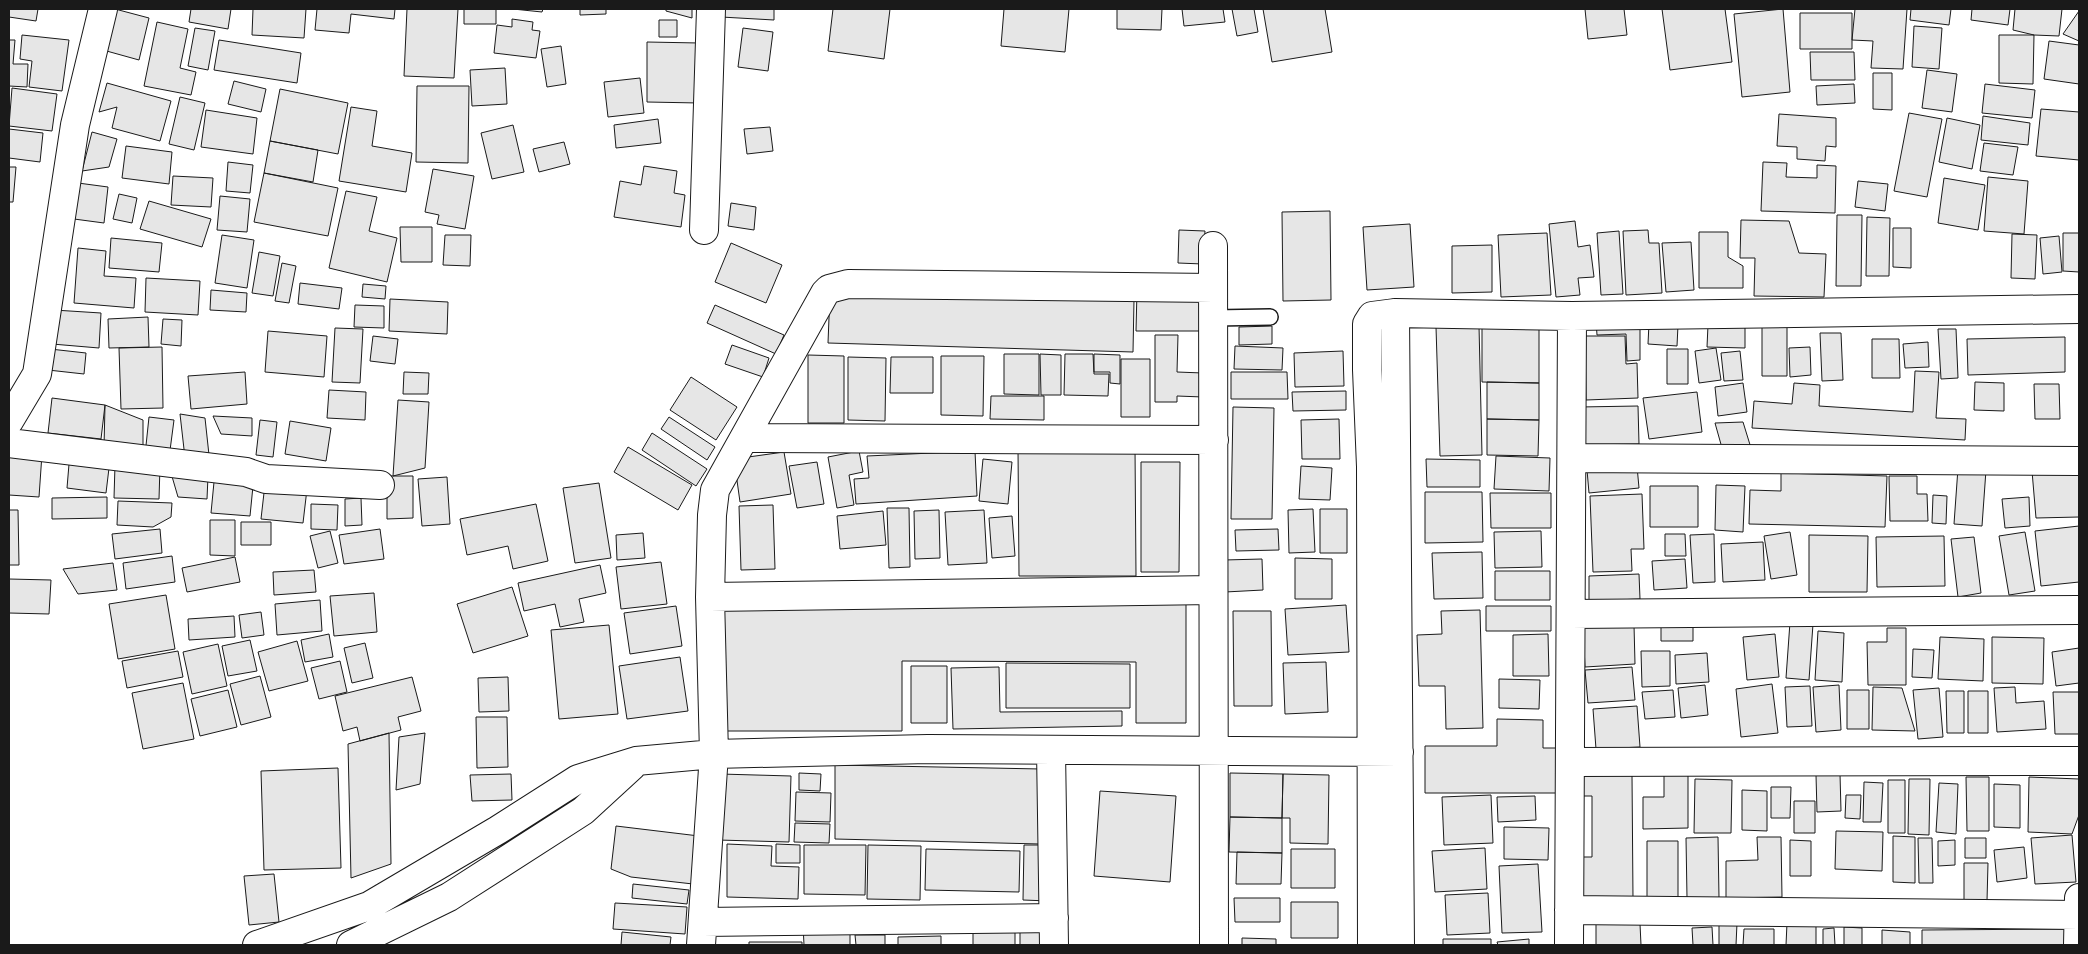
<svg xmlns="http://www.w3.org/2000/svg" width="2088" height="954" viewBox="0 0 2088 954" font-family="'Titillium Web',sans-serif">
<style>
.building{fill:#e6e6e6;stroke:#1a1a1a}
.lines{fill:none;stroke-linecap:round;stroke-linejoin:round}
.service-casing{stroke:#1a1a1a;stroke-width:18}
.minor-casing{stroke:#1a1a1a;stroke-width:30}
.service{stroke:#fff;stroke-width:15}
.minor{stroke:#fff;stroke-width:28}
</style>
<rect width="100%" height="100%" fill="#fff"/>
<!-- building -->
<path class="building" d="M9 9H38L36 21 9 17Z
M115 9 149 18 139 60 103 50Z
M191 9H231L228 29 189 22Z
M253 9H306L304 38 252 35Z
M317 9H395L394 19 351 14 349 33 315 30Z
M407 9H458L454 78 404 76Z
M464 9H496V24H464Z
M513 9H543L542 12Z
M580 9H606V14L580 15Z
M666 9H692V18L666 11Z
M721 9H774V20L721 17Z
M833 9H890L884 59 828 51Z
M1004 9H1069L1065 52 1001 46Z
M1117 9H1162L1161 30 1117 29Z
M1182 9H1223L1225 22 1184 26Z
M1232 9H1254L1258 32 1237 36Z
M1263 9H1325L1332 52 1272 62Z
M1585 9H1624L1627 35 1588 39Z
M1662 9H1725L1732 62 1670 70Z
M1783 9 1790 92 1742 97 1734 14Z
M1855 9H1907L1903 69 1871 68 1873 41 1852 40Z
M1911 9H1951L1949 25 1910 20Z
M1972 9H2010L2008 25 1971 20Z
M2015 9H2062L2059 36 2034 35 2013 30Z
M2079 11V41L2063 34Z
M1800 13H1852V49H1800Z
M512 19 533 22 532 30 540 31 536 58 494 53 497 25 512 27Z
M659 20H677V37H659Z
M157 22 188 29 180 68 196 72 191 95 144 86Z
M1914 26 1942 28 1939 69 1912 67Z
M195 28 215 31 208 70 188 66Z
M743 28 773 32 768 71 738 67Z
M22 35 69 40 62 91 29 87 32 61 20 59Z
M1999 35H2034L2033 84 1999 83Z
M9 40H15L13 64H28L27 87 9 86Z
M219 40 301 53 297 83 214 70Z
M2049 41 2079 45V84L2044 79Z
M647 42 699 43V103L647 102Z
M561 46 566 84 547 87 541 49Z
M1810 52H1854L1855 80H1811Z
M505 68 507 104 472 106 470 70Z
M1927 70 1957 74 1952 112 1922 108Z
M1873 73H1892V110L1873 109Z
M640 78 644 113 608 117 604 82Z
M234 81 266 89 261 112 228 104Z
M107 83 171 101 160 141 112 128 117 107 99 112Z
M1854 84 1855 103 1817 105 1816 86Z
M1985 84 2035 90 2032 118 1982 113Z
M417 86H469L468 163 416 162Z
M12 88 57 94 52 131 9 126Z
M280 89 348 103 338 154 270 141Z
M180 97 205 103 194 150 169 144Z
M351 107 377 111 372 146 412 153 406 192 339 181Z
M2041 109 2079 112V160L2036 156Z
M206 110 257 118 253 154 201 147Z
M1909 113 1942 119 1927 197 1894 191Z
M1779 114 1836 118V147L1826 146 1825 161 1797 159V147L1777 146Z
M1983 116 2030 123 2028 145 1981 140Z
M1947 118 1980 125 1972 169 1939 162Z
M658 119 661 143 616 148 614 125Z
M513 125 524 172 492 179 481 133Z
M770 127 773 151 747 154 744 129Z
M9 129 43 133 40 162 9 158Z
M92 132 117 139 109 167 82 171Z
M270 141 318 150 313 182 264 173Z
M564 142 570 164 539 172 533 149Z
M1984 143 2018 147 2013 175 1980 171Z
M126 146 172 152 169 184 122 178Z
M228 162 253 165 250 193 226 191Z
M1763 162 1787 163 1786 177 1817 178V165L1836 166 1835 213 1761 211Z
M644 166 677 171 674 193 685 195 681 227 614 217 620 181 641 185Z
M9 167H16L13 202H9Z
M433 169 474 176 465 229 437 224 439 215 425 212Z
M264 173 338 188 328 236 254 222Z
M173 176 213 178 211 207 171 205Z
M1988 177 2028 181 2024 234 1984 231Z
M1944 178 1985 185 1978 230 1938 223Z
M1858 181 1888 184 1885 211 1855 207Z
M78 183 108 187 104 223 74 219Z
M346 191 377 197 369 231 397 238 387 282 329 268Z
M119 194 137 198 132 223 113 219Z
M220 196 250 199 247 232 217 230Z
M149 201 211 219 202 247 140 229Z
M731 203 756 207 754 230 728 226Z
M1330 211 1331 300 1283 301 1282 212Z
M1837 215H1862L1861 286H1836Z
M1867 217 1890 218 1889 276H1866Z
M1741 220 1789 221 1799 253 1826 254 1824 297 1754 296 1755 258H1740Z
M1575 221 1578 247 1590 245 1594 277 1578 278 1580 295 1556 297 1549 224Z
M1410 224 1414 287 1367 290 1363 227Z
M400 227H432V262H401Z
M1893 228H1911V268L1893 267Z
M1179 230 1205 231 1203 264 1178 263Z
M1648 230 1649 243H1659L1662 293 1626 295 1623 231Z
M1619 231 1623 294 1601 295 1597 233Z
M1699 232H1728V257L1743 266V288H1699Z
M1547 233 1551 295 1501 297 1498 235Z
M2063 233H2079V272L2063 271Z
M2012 234 2037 235 2035 279 2011 278Z
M222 235 254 240 247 288 215 283Z
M445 235H471L470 266 443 265Z
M2059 236 2062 272 2043 274 2040 238Z
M111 238 162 243 159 272 109 268Z
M1691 242 1694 290 1666 292 1662 243Z
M731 243 782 265 766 303 715 282Z
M1492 245V292L1452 293V246Z
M78 248 106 251 104 276 136 278 134 308 74 303Z
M259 252 280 256 273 296 252 293Z
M282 263 296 266 289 303 275 301Z
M146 278 200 281 198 315 145 312Z
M300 283 342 288 339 309 298 304Z
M363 284 386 286 385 299 362 297Z
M211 290 247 293 246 312 210 310Z
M1137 290 1201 291V331H1136Z
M830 292 1134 300 1133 352 828 343Z
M390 299 448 302 447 334 389 331Z
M355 305 384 306V328L354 327Z
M715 305 784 335 776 354 707 323Z
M54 310 101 313 99 348 52 344Z
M148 317 149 347 109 348 108 319Z
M163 319 182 320 181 346 161 344Z
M1640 320V360L1627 361 1626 334 1597 335 1596 321Z
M1762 321 1787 322V376H1762Z
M1649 323 1678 325 1677 346 1648 344Z
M1708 325 1745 326V348L1707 347Z
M1272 326V344L1239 345V327Z
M1479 326 1482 455 1440 456 1436 327Z
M1482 327 1539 329V383L1482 382Z
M335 328 363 329 360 383 332 382Z
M1938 329H1956L1958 378 1941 379Z
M268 331 327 336 324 377 265 372Z
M1820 333H1841L1843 380 1822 381Z
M1155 335H1178L1177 372 1203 373V397L1177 396V402H1155Z
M373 336 398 339 395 364 370 361Z
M1585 336H1625L1626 364 1637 363 1638 398 1586 400Z
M2065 337V372L1968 375 1967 339Z
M1872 339H1899L1900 378H1872Z
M1928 342 1929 367 1905 368 1903 344Z
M732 345 769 358 763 377 725 364Z
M1235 346 1283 348 1282 370 1234 369Z
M162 347 163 408 121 409 119 348Z
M1810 347 1811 375 1790 377 1789 348Z
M1716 348 1721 380 1699 383 1695 351Z
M50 349 86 353 84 374 48 370Z
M1667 349H1688V384H1667Z
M1343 351 1344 386 1295 387 1294 353Z
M1740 351 1743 380 1724 381 1721 353Z
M1004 354H1039V395L1004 394Z
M1040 354 1061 355V395H1041Z
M1065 354H1093L1094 374H1109L1108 396 1064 395Z
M1094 354 1120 355V384L1110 383V372H1094Z
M808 355 844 356V423H808Z
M941 356H984L983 416 941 415Z
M848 357 886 358 885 421 848 420Z
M891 357H933V393H890Z
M1121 359H1150V417H1121Z
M1915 371 1939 372 1936 418 1966 419 1965 440 1752 428 1754 401 1792 404 1794 383 1820 385 1819 406 1913 412Z
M245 372 247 404 191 409 188 376Z
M404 372 429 373 428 394H403Z
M1231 372H1287L1288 399H1231Z
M691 377 737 407 716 440 670 410Z
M1487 382 1539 383V420L1487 419Z
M1975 382 2004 383V411L1974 410Z
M1743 383 1747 412 1718 416 1715 387Z
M2034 384H2059L2060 419H2035Z
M329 390 366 392 365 420 327 418Z
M1346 391V410L1293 411 1292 392Z
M1697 392 1702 432 1649 439 1643 398Z
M991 396H1044V420L990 419Z
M52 398 105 405 101 439 48 433Z
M398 400 429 402 425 468 393 476Z
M105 405 143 420V447H104Z
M1638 406 1639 444 1580 445 1579 407Z
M1233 407 1274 408 1272 519H1231Z
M180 414 205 418 209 455 185 458Z
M213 416 252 418V436L221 434Z
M149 417 174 420 169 458 145 455Z
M669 417 715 447 707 460 661 429Z
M1339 419 1340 459H1302L1301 420Z
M1487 419 1539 420 1538 456 1487 455Z
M260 420 277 422 273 457 256 455Z
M290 421 331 428 326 461 285 454Z
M1743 422 1751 448H1722L1715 423Z
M652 433 707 469 696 486 642 450Z
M628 447 692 485 678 510 614 472Z
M1135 447 1136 576H1019L1018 448Z
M859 451 863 472 849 475 854 505 837 508 828 457Z
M975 451 977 496 856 504 854 479 869 478 867 456Z
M9 452 42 454 39 497 9 495Z
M784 452 791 494 740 502 734 459Z
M1496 456 1550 458 1549 491 1494 489Z
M983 459 1012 462 1008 504 979 501Z
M1426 459 1480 460V487H1427Z
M817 462 824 504 797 508 789 466Z
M1141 462H1180L1179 572H1141Z
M69 464 109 468 106 493 67 488Z
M115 465 160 466 159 499 114 498Z
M1301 466 1332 468 1330 500 1299 499Z
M1637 466 1639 488 1589 493 1587 470Z
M1958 468 1986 470 1982 526 1954 524Z
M2032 471 2079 473V517L2036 518Z
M171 473 208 476 207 499 178 497Z
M1781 473 1887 476 1885 527 1749 524 1750 490 1781 491Z
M387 476H413V518L387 519Z
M1889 476H1917V494H1927L1928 521H1890Z
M447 477 450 524 422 526 418 479Z
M214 482 253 486 250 516 211 513Z
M599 483 611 558 575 563 563 488Z
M265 484 307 489 303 523 261 519Z
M1716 485 1745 486 1743 532 1715 530Z
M1650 486H1698V527H1650Z
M1425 492H1482L1483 542 1425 543Z
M1490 493H1551V528H1491Z
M1642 494 1644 549H1631L1632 571 1593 572 1590 496Z
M1933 495 1947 496 1946 524 1932 523Z
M107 497V518L52 519V498Z
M2029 497 2030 526 2005 528 2002 499Z
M361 498 362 525 345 526V499Z
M118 501 172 503 171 517 153 527 117 525Z
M311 504 338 505 337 530 311 529Z
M536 504 548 561 513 569 508 546 467 555 460 519Z
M773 505 775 569 741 570 739 506Z
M887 508H909L910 567 889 568Z
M1313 509 1315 552 1289 553 1288 510Z
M1320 509H1347V553H1320Z
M9 510H18L19 565H9Z
M939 510 940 558 915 559 914 511Z
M984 510 987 563 948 565 945 512Z
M883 511 886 545 840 549 837 516Z
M1012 516 1015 556 992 558 989 518Z
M210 520H235V556L210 555Z
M241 522H271V545H241Z
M2079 526V582L2041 586 2035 531Z
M160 529 162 553 115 559 112 534Z
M380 529 384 559 344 564 339 535Z
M1278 529 1279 550 1236 551 1235 530Z
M330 531 338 563 318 568 310 536Z
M1541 531 1542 567 1495 568 1494 532Z
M1790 532 1797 575 1771 579 1764 536Z
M2025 532 2035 591 2009 595 1999 536Z
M643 533 645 558 617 560 616 535Z
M1665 534H1685L1686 556H1665Z
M1714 534 1715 582 1693 583 1690 535Z
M1809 535 1868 536 1867 592H1809Z
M1944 536 1945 586 1877 587 1876 537Z
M1974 537 1981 593 1958 597 1951 539Z
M1763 542 1765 580 1723 582 1721 544Z
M1482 552 1483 598 1434 599 1432 553Z
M172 556 175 582 126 589 123 563Z
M235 557 240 582 187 592 182 568Z
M1295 558 1332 559V599H1295Z
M1262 559 1263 590 1225 592 1224 560Z
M1685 559 1687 588 1654 590 1652 561Z
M661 562 667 604 621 609 616 567Z
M113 563 117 590 78 594 63 569Z
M600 565 606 593 579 599 584 622 560 627 555 604 524 611 518 583Z
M314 570 316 592 274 595 273 572Z
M1495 571H1550V600H1495Z
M1639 574 1640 599 1589 601V576Z
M9 579 51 580 49 614 9 613Z
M512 587 528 636 473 653 457 604Z
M374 593 377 632 334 636 330 596Z
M166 595 175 649 118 659 109 604Z
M320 600 322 631 277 635 275 604Z
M724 604H1186V723H1136V662L902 661V731H724Z
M1346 605 1349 652 1288 655 1285 609Z
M676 606 682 646 630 654 624 613Z
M1486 606H1551V631H1486Z
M1480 610 1483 728 1446 729 1445 686H1419L1417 635 1442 634 1441 611Z
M1233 611H1271L1272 706H1234Z
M261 612 264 635 242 638 239 615Z
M234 616 235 637 189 640 188 619Z
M1790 622 1813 624 1809 680 1786 678Z
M609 625 618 714 559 719 551 630Z
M1634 625 1635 664 1585 667 1583 627Z
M1661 625H1693V641H1661Z
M1887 628H1906V685H1868L1867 642H1887Z
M1818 631 1844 633 1842 682 1815 680Z
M329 634 333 657 305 662 301 640Z
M1548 634 1549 676H1513V635Z
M1775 634 1779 677 1747 680 1743 637Z
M1940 637 1984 639 1983 681 1938 679Z
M1992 637 2044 638 2043 684 1992 683Z
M250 640 257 671 228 676 222 646Z
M297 641 308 681 269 691 258 652Z
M365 643 373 678 352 683 344 648Z
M218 644 227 686 192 694 183 652Z
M2079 648V683L2056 686 2052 652Z
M1913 649 1934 650 1932 678 1912 677Z
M178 651 183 677 127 688 122 661Z
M1641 651H1670V686L1642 687Z
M1707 653 1709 682 1676 684 1675 655Z
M680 657 688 711 627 719 619 666Z
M340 661 347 692 319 699 311 668Z
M1326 662 1328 712 1285 714 1283 663Z
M1006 663 1130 664V708H1006Z
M911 666H947V723H911Z
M999 667 1000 712 1122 711V726L953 729 951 668Z
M1632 667 1635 700 1588 703 1585 670Z
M260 676 271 717 241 725 230 684Z
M412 677 421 711 398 717 401 730 360 741 357 727 343 731 335 696Z
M508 677 509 711 479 712 478 678Z
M1499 679 1540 680 1539 709 1499 708Z
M183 683 194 739 143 749 132 693Z
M1772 684 1778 733 1741 737 1736 689Z
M1705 685 1708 715 1681 718 1678 688Z
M1839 685 1841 730 1816 732 1813 687Z
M1810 686 1812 726 1787 727 1785 687Z
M1873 687 1902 688 1915 731 1872 730Z
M2015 687 2016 703 2044 701 2046 729 1997 732 1994 688Z
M1939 688 1943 737 1918 739 1913 690Z
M228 690 237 727 200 736 191 699Z
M1673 690 1675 717 1645 719 1642 692Z
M1847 690H1869V729H1847Z
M1946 691H1964V733H1947Z
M1968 691H1988V733H1968Z
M2053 692H2079V734H2055Z
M1637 706 1640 747 1596 749 1593 709Z
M476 717H507L508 767 477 768Z
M1497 719 1543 720V748H1561V793H1425V746H1497Z
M389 733 391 864 351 878 348 744Z
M425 733 420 784 396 790 399 737Z
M835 765 1041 769 1040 844 835 839Z
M338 768 341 868 264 870 261 771Z
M1688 770V828L1643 829V797H1664V771Z
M799 773 821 774 820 791 799 790Z
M1230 773 1283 774 1282 818 1230 817Z
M511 774 512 800 472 801 470 775Z
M720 774 791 776 789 842 718 840Z
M1283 774 1329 775 1328 844 1290 843V818H1282Z
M1840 774 1841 811 1817 812 1816 775Z
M1632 775 1633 899H1579V857H1592V796H1581V776Z
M1966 777H1989V831H1967Z
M2029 777 2079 779V815L2072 834 2028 832Z
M1695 779 1732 780 1731 833H1694Z
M1909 779H1930L1929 835 1908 834Z
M1888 780H1905V833H1888Z
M1864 782 1883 783 1881 822H1863Z
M1939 783 1958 784 1956 834 1936 832Z
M1994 784 2020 785V828L1994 827Z
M1771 787H1791L1790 818H1771Z
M1742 790 1767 791V831L1742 830Z
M1100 791 1176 796 1170 882 1094 876Z
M796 792 831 793 830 822 795 821Z
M1491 795 1493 843 1444 845 1442 797Z
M1846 795H1861L1860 819 1845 818Z
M1535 796 1536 820 1498 822 1497 797Z
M1794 801H1815V833H1794Z
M1230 817 1282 818V853L1229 852Z
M795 823 830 824 829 843 794 842Z
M616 826 699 836 693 884 631 877 611 869Z
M1504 827 1549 828 1548 860 1504 859Z
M1836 831 1883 832 1882 871 1835 869Z
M2072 835 2076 882 2035 884 2031 838Z
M1893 836 1915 837V883L1893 882Z
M1718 837 1719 898H1687L1686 838Z
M1757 837H1781L1782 897 1726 898V861L1758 860Z
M1918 838H1932L1933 883H1919Z
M1965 838H1986V858H1965Z
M1790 840 1811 841V876H1790Z
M1955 840V865L1938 866V841Z
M1647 841H1678V897H1647Z
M727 844 772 846 771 866 799 867 798 899 727 897Z
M776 844 800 845V863H776Z
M804 845H866L865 895 804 894Z
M868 845 921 846 920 900 867 899Z
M1024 845H1050L1049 901 1023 900Z
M2024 847 2027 878 1997 882 1994 850Z
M1485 848 1487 889 1435 892 1432 851Z
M926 849 1020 851 1019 892 925 890Z
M1291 849H1335V888H1291Z
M1237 852 1282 853 1281 884H1236Z
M1964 863H1988L1987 901 1964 900Z
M1538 864 1542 932 1502 933 1499 866Z
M274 874 279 922 249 925 244 876Z
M633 884 689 890 687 904 632 898Z
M1488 893 1490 933 1447 935 1445 895Z
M1234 898H1280V922H1235Z
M1291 902H1338V938H1291Z
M615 903 687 907 685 934 613 929Z
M1596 923 1640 924 1641 945H1596Z
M1719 923H1737L1736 945H1719Z
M1787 923 1816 924V945H1786Z
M803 925H850V945H804Z
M973 927H1015V945H973Z
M1712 927 1713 945H1693L1692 928Z
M1844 927 1862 928V945H1844Z
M1020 928H1051V945H1020Z
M1834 928 1835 945H1823V929Z
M1744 929H1774V945H1743Z
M2066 929V945H1922V930Z
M1882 930 1910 932V945H1882Z
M622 932 671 937 670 945H621Z
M855 935H885V945H856Z
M941 936V945H898V937Z
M1242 938 1276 939V945H1242Z
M1443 939H1491V945H1443Z
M1529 939V945H1498L1497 942Z
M749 942H802V945H749Z"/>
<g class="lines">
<!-- service casing -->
<g class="service-casing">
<path id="service" d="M1214 318 1270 317"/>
</g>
<!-- minor casing -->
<g class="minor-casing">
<path id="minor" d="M704 230 711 9
M1213 246 1214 945
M1395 313 1400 945
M9 421 37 374 75 125 103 9
M745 438 1214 440
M9 443 246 472 266 479 380 485
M1572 458 2079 461
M710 597 1213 590
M1571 614 2079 610
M1051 750 1054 945
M1570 762 2079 761
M1569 910 2078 915
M703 922 1054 918
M257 945 369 906 498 830 578 779 636 761 714 754 928 749 1399 752
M351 945 449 897 583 811 632 766
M701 945 714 754 710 597 712 515 715 490 825 293 829 289 848 284 1213 288
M1372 945 1371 467 1367 370V324L1372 316 1395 313 1572 316 2079 309
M1569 945 1572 316
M2078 945 2079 898"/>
</g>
<!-- service -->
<use href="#service" class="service"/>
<!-- minor -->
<use href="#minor" class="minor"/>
</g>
<!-- border -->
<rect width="2088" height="954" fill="none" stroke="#1a1a1a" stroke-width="20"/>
</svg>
